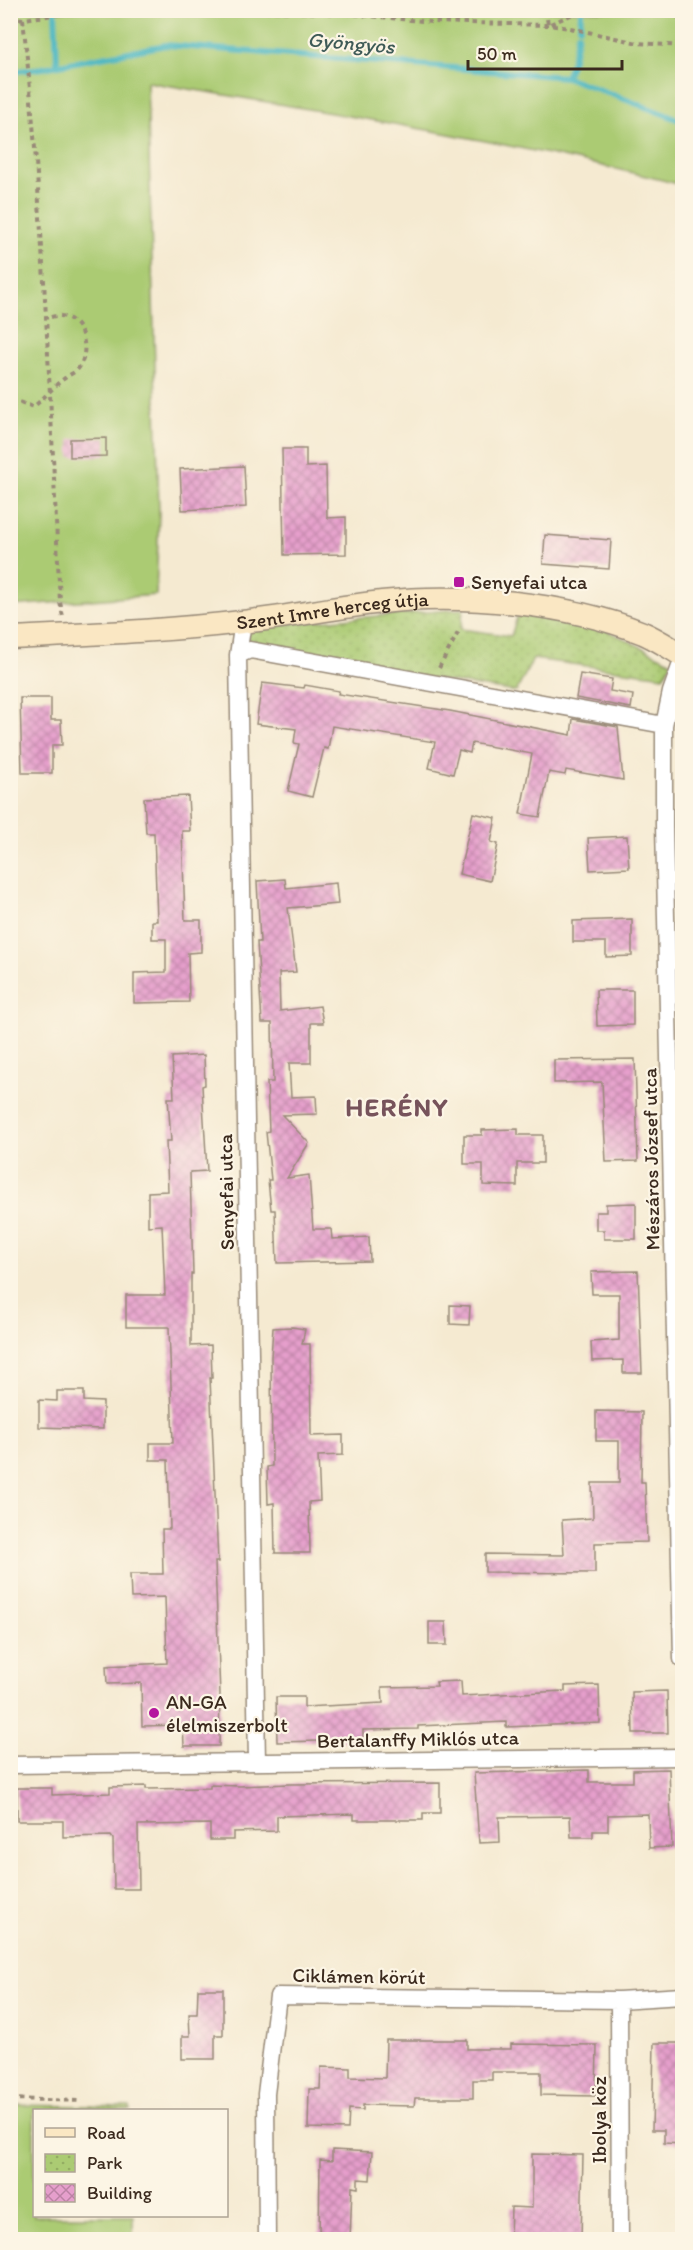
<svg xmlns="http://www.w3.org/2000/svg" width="693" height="2250" viewBox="0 0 693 2250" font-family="Itim,sans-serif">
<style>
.park{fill:url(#park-dots);stroke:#737a48;stroke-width:1.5}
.garden{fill:#abcb73;stroke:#737a48;stroke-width:1.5}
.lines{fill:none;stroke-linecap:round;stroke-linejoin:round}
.stream{stroke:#46b5c0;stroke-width:6}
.building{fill:url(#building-cross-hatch)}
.minor-casing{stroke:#988a78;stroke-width:19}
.secondary-casing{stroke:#988a78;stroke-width:25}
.path{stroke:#988a78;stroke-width:4;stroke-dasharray:4.5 4.5;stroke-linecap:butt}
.minor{stroke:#fff;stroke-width:16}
.secondary{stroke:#fae7c3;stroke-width:22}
.poi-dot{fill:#b5179e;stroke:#fcf5e5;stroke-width:2}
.labels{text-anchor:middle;stroke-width:4.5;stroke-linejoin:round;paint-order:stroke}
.poi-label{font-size:20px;fill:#3b2a1e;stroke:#fcf5e5;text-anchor:start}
.street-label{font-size:20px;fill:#3b2a1e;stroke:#fcf5e5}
.water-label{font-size:21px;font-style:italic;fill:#3f5b57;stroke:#fcf5e5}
.district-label{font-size:26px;font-weight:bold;letter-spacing:1.5px;fill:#77535b;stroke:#fcf5e5}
</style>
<defs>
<pattern id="park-dots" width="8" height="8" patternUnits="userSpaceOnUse" patternTransform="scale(1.5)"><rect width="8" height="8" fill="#abcb73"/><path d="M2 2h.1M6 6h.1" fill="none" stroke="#94ae63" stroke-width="1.8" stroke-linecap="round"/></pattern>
<pattern id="building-cross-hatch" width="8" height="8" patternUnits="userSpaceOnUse" patternTransform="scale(1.5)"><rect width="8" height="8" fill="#e69fcc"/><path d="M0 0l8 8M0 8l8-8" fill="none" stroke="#bc82a5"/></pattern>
</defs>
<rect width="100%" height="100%" fill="#fcf5e5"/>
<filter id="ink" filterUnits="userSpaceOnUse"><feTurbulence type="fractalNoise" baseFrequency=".0167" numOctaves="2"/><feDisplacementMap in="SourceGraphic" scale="12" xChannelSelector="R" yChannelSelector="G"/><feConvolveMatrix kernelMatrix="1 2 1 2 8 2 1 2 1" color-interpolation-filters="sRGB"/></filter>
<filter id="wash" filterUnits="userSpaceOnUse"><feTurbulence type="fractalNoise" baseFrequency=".008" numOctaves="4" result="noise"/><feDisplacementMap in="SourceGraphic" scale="24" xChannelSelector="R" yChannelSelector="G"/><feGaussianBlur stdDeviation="1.35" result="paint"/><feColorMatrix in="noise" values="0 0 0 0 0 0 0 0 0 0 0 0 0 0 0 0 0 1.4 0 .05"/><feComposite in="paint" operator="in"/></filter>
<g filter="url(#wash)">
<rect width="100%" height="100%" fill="#f5ead1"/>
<!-- park -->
<path class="park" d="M463 609 461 629 511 636 519 611 600 627 672 662 664 676 533 659 516 692 250 650 247 627Z"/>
<!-- garden -->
<path class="garden" d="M11 11H682V185C506 140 326 112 147 82L159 511 156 595 11 606Z
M11 2105 130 2107V2110H34V2216H133V2239H11Z"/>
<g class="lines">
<!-- stream -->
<path class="stream" d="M55 10 57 65
M580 27 581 13
M10 72 43 68 166 45 566 77 682 121
M566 77 572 62 578 34"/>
</g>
<g id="blocks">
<!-- building -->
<path class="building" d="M106 438V456L70 457V439Z
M282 449H306V467L326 466 327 518 346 517V554L284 555Z
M244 466 246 507 182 510 180 469Z
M545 535 611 540 609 569 543 564Z
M580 674 612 679 610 691 633 695 631 708 576 698Z
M262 683 304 688 305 685 339 691 338 694 450 711 571 735 573 719 618 727 623 780 566 770 565 775 549 772 540 817 520 814 532 754 472 743 470 753 459 750 453 774 429 768 435 742 332 726 328 749 324 748 312 797 288 791 299 744 294 743 296 729 256 724Z
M20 698H51V720H61L62 745H52V773H22Z
M188 796 190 831H182L185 920H201V952L188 953 189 1002 134 1003V973L166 972V939H152V921H157L154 833H146L144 798Z
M473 813 496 818 491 842 498 844 490 881 459 874Z
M627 836 629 868 590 870 588 838Z
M285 879 286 888 336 883 338 904 288 908 296 972 279 973 280 1011 320 1006 323 1023H311V1063H289L291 1097 316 1096 317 1114 282 1115 309 1143 287 1178 309 1175 313 1229H331L332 1239 369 1237 370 1261 277 1263 275 1210H271L268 1180H271L266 1132 269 1131 267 1082H273L272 1023H262L257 942H260L257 881Z
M632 919V956L606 957V942H573V921Z
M596 990H633V1025L597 1026Z
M204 1055 205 1085 202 1086 207 1171 190 1172 193 1274H191V1346L211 1345 212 1378H210L218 1562H215L220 1695 219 1746H184L183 1725 142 1726 141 1683 107 1684 106 1666 167 1663 165 1597 131 1598 130 1574H163L162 1529H170L168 1460H150V1443H173L169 1327H126V1295H165L162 1225 148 1226V1192L168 1191 166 1141H171L168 1098H174L172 1057Z
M635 1059 638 1161 606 1162 602 1082 554 1083V1060Z
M518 1129V1135H543V1163H517V1186L483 1185V1164H464V1135H482V1130Z
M636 1203V1239H604V1230H596V1212H606V1204Z
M638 1271 642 1373H623V1360L592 1361 591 1342 619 1340V1294H592L591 1272Z
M450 1305 470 1306 469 1325 450 1324Z
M292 1327 305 1329 302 1344H310L311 1436 343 1435V1455L318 1456 320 1501 309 1502 310 1553H275L274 1503 268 1504 267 1467 272 1466 271 1357 273 1328Z
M57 1391H84V1401L103 1402V1429L39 1427V1400L57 1401Z
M596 1411 642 1412 641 1482H645L647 1542 595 1543V1573L485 1572V1554L564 1555 562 1520 593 1518 592 1483H619V1441H596Z
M429 1622H446L447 1645H429Z
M461 1681 462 1696 565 1691V1686L599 1685 600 1723 506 1727V1722L418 1726V1729L363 1730V1740L277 1742 276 1697H304V1707L383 1703 382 1687 437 1686 436 1682Z
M667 1691 668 1733H633L632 1692Z
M669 1769 672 1847 649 1848 648 1814 608 1815V1831H593V1837H571L570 1816 499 1817 500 1842 479 1843 474 1773 589 1770V1782H633V1770Z
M440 1783V1813H423V1820H354V1814L277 1816V1831L233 1832V1840H210V1824L138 1825 139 1889H114L113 1839 111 1836 63 1837V1821H17V1788H52V1795L110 1793V1787L146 1786V1789L210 1788V1785L240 1786 290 1784Z
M198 1989H223V2035H215V2059H182V2036H190L189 2014H197Z
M386 2040H467V2049H511V2044L597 2045 596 2096 541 2095V2072H492V2080H473V2098H415L414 2106 363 2105V2110L349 2109 348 2129 308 2128 309 2089H320L321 2067 350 2068V2077L385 2078Z
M654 2043H682V2144L664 2143V2130H652Z
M332 2150 372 2152 370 2180 358 2179V2188L352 2187 350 2240H319L320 2160 332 2161Z
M532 2154 583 2155 581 2240H510L511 2207 532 2208Z"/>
</g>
</g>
<g filter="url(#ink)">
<use href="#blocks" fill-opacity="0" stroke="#988a78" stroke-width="1.5"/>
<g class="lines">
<!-- minor casing -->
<g class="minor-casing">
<path id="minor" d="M243 622 238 655 257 1762
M238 655 250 650 664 725
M682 661 671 692 664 725V825L682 1659
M10 1765 682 1757
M619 2000 620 2240
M267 2240 266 2094 278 1996 619 2000 682 1996"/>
</g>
<!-- secondary casing -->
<g class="secondary-casing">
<g id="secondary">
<path id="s1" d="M10 638C88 634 165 631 242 622 289 617 336 607 382 602 462 593 568 603 643 633 657 639 670 648 682 655"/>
</g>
</g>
<!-- path -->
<path class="path" d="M238 10 349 14 432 22 548 25 570 28 638 43 682 46
M546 10 548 25 582 10
M671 10 682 21
M10 17 23 19 63 14 120 10
M23 19C44 213 50 407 60 602L63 617
M20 402 33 407C45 398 53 386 65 378 68 375 74 373 77 370 91 355 85 319 61 316 57 315 51 317 47 318
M439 668 460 629
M10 2099 82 2101"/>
<!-- minor -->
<use href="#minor" class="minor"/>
<!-- secondary -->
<use href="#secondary" class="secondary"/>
</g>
</g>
<!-- markers -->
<g class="poi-dot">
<rect x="453" y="576" width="12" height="12" rx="3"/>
<circle cx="154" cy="1713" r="6"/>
</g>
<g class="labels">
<!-- poi labels -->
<g class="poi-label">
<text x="471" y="589">Senyefai utca</text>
<text x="166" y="1709">AN-GA<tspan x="166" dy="23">élelmiszerbolt</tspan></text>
</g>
<!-- street labels -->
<g class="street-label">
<text dy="7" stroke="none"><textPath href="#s1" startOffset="324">Szent Imre herceg útja</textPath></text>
<text transform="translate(651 1159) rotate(-91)" y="7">Mészáros József utca</text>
<text transform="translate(226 1192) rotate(-91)" y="7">Senyefai utca</text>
<text transform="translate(418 1739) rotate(-1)" y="7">Bertalanffy Miklós utca</text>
<text transform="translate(359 1976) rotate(1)" y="7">Ciklámen körút</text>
<text transform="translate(599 2120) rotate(-90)" y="7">Ibolya köz</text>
</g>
<!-- water labels -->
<g class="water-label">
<text transform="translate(351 43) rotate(5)" y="7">Gyöngyös</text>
</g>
<!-- district labels -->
<g class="district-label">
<text x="397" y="1116">HERÉNY</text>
</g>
</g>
<!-- margin -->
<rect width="693" height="2250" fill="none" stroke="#fcf5e5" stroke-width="36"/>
<!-- legend -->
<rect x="33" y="2109" width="195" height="108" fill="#fcf5e5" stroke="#afa495" stroke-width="1.5"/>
<rect x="45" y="2128" width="30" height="9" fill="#fae7c3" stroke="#afa495" stroke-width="1.5"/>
<text x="87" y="2139" font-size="18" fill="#3b2a1e">Road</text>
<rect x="45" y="2154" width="30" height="18" fill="url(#park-dots)" stroke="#afa495" stroke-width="1.5"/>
<text x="87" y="2169" font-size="18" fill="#3b2a1e">Park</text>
<rect x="45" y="2184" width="30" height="18" fill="url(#building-cross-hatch)" stroke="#afa495" stroke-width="1.5"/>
<text x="87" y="2199" font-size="18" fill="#3b2a1e">Building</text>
<!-- scale -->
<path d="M468 60v9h154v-9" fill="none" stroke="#3b2a1e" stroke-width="3"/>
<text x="477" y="60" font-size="18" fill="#3b2a1e" stroke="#fcf5e5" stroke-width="4.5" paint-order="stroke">50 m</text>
</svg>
